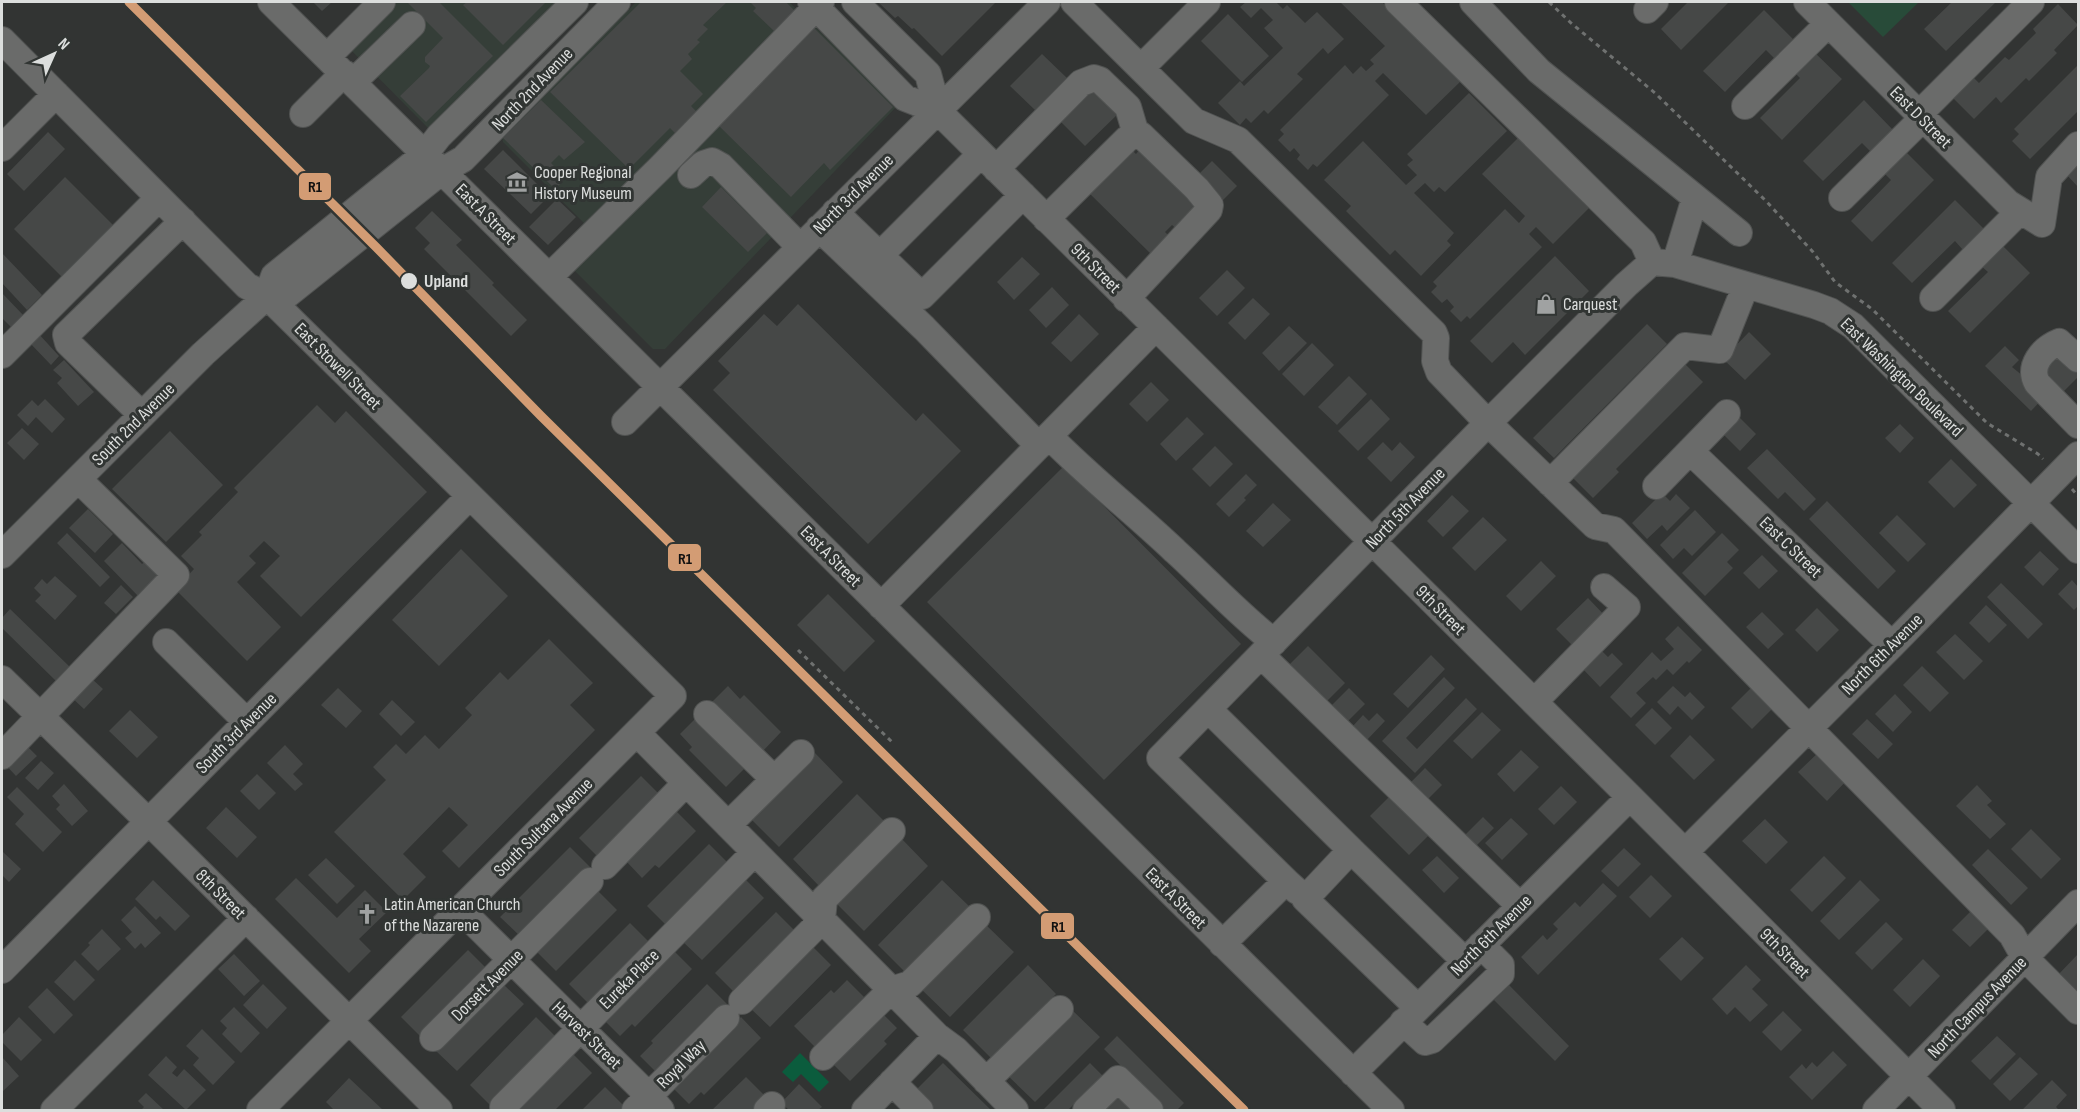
<svg xmlns="http://www.w3.org/2000/svg" width="2080" height="1112" viewBox="0 0 2080 1112" font-family="'Sofia Sans Condensed',sans-serif">
<style>
.built{fill:#353e38}
.green{fill:#284b39}
.water{fill:#0b5c3d}
.building{fill:#464847}
.lines{fill:none;stroke-linecap:round;stroke-linejoin:round}
.minor-casing{stroke:#515352;stroke-width:28}
.path{stroke:#6f7170;stroke-width:3;stroke-dasharray:4.5 4.5;stroke-linecap:butt}
.minor{stroke:#6a6b6a;stroke-width:26}
.rail-1-casing{stroke:#313533;stroke-width:14}
.rail-1{stroke:#d39c74;stroke-width:9}
.stop-dot{fill:#dcdedd;stroke:#313533;stroke-width:2}
.labels{text-anchor:middle;stroke-width:6;stroke-linejoin:round;paint-order:stroke}
.street-label{font-size:18px;fill:#dcdedd;stroke:#313533}
.poi-label{font-size:18px;fill:#dcdedd;stroke:#313533;text-anchor:start}
.stop-label{font-size:18px;font-weight:bold;fill:#dcdedd;stroke:#313533;text-anchor:start}
.line-badge{stroke:#313533;stroke-width:2}
.pale-badge-label{font-size:16px;text-anchor:middle;font-weight:bold;fill:#111}
</style>
<rect width="100%" height="100%" fill="#323433"/>
<!-- built -->
<path class="built" d="M373 2H558L429 129 338 37Z
M636 2H789L897 106 665 349H653L556 252 584 223 503 142 502 138Z"/>
<!-- green -->
<path class="green" d="M1848 2H1919L1883 37Z"/>
<!-- water -->
<path class="water" d="M800 1053 829 1082 819 1092 801 1074 793 1082 782 1072Z"/>
<!-- building -->
<path class="building" d="M313 2H332L322 11Z
M407 2H439L493 56 426 122 400 96 429 68 430 66 425 62V57L443 38Z
M467 2H546L503 45 463 5Z
M641 2H727L703 25 708 29 697 40 700 42 688 54 692 59 680 71 703 94 691 106 698 113 677 135 670 128 629 169 550 92Z
M750 2H786L796 12 785 24 783 22 774 31 753 11 756 8Z
M878 2H996L942 56 914 28 912 29 898 16 895 18Z
M1246 2H1276L1283 9 1287 5 1305 23 1317 12 1344 39 1328 54 1323 48 1297 74 1303 79 1268 114 1264 110 1251 123 1246 118 1240 125 1218 103 1240 81 1244 86 1283 48 1264 28 1273 20 1261 8 1251 18 1240 7Z
M1340 2H1382L1461 81 1426 115 1383 73 1375 81 1389 95 1317 167 1313 164 1308 170 1297 159 1300 155 1294 148 1290 152 1278 140 1284 134 1280 130 1345 65 1353 74 1361 66 1366 71 1374 64 1370 60 1385 46Z
M1688 2H1729L1681 50 1661 29Z
M1952 2H1996L1946 51 1924 29Z
M2058 4 2078 25 2054 50 2057 53 2029 81 2026 78 2001 103 1996 97 1974 119 1951 96 1972 76 1979 83 2005 57 2009 60 2036 33 2033 29Z
M1764 10 1793 39 1774 58 1766 50 1725 92 1703 71Z
M1228 14 1269 56 1242 82 1201 41Z
M811 25 893 107 830 170 824 163 791 197 718 125Z
M1813 51 1842 79 1782 140 1760 118 1800 78 1793 71Z
M1042 54 1067 78 1035 110 1010 86Z
M2078 65V111L2030 159 2012 141 2019 134 2014 129Z
M1093 85 1120 112 1085 146 1058 119Z
M1469 93 1507 131 1445 192 1439 187 1434 192 1425 183 1414 193 1454 233 1447 241 1451 245 1421 276 1395 250 1390 255 1346 211 1351 206 1324 180 1363 141 1406 185 1417 175 1407 165 1413 160 1407 154Z
M541 100 585 142 564 160 559 155 551 163 566 178 555 189 503 138Z
M1864 100 1893 130 1871 152 1862 143 1823 181 1803 161Z
M48 132 65 149 24 191 7 174Z
M1521 135 1591 206 1553 244 1536 227 1529 234 1542 247 1470 319 1467 316 1461 322 1450 311 1454 307 1447 299 1442 303 1431 292 1437 286 1433 282 1505 209 1519 223 1525 216 1482 174Z
M1130 148 1136 154 1141 148 1202 212 1181 233 1172 225 1165 232 1169 236 1151 254 1087 191Z
M1903 149 1934 180 1872 242 1851 221 1891 180 1882 171Z
M503 150 549 196 531 214 484 169Z
M2078 158V187L2066 174Z
M1212 161 1237 186 1221 202 1196 177Z
M65 177 113 225 62 277 14 229Z
M721 187 767 233 748 252 702 207Z
M557 199 576 217 548 245 529 227Z
M1955 200 1984 229 1963 250 1955 241 1912 283 1892 263Z
M432 211 462 240 456 245 494 283 492 285 527 320 511 336 424 249 430 243 415 228Z
M2001 244 2030 273 1970 333 1948 311 1988 272 1980 265Z
M2 253 42 295 27 310 2 283Z
M1555 256 1589 291 1525 355 1513 342 1492 363 1470 341Z
M1022 257 1040 274 1014 300 997 282Z
M1227 270 1245 288 1217 316 1199 298Z
M1052 287 1069 305 1046 328 1029 310Z
M2 293 24 316 12 328 2 318Z
M1253 298 1270 314 1245 340 1228 323Z
M798 304 916 421 923 413 961 451 868 544 713 390 730 373 718 361 764 314 777 326Z
M1079 314 1099 334 1071 362 1051 343Z
M1647 324 1667 344 1554 458 1533 438Z
M1289 326 1307 343 1279 371 1262 353Z
M37 332 59 356 51 365 28 341Z
M1749 332 1771 354 1745 380 1723 359Z
M1312 343 1334 365 1304 396 1282 374Z
M2005 346 2019 360 2012 367 2046 395 2031 411 1985 366Z
M2057 349 2078 371V377L2062 393 2037 369Z
M64 360 94 392 78 406 57 383 62 378 53 370Z
M1683 362 1703 382 1616 469 1619 472 1593 498 1572 477Z
M1349 376 1367 394 1337 425 1318 407Z
M1151 382 1169 400 1147 422 1129 404Z
M45 399 65 419 52 433 36 417 28 426 17 415 32 400 38 406Z
M1371 399 1390 419 1358 451 1338 431Z
M317 405 335 423 346 411 427 492 301 617 260 576 280 556 264 541 249 556 256 563 237 582 281 627 247 661 175 589 194 569 181 556 202 535 199 532 238 492 234 488Z
M1736 414 1756 434 1740 451 1720 431Z
M1187 417 1204 434 1176 461 1160 444Z
M1900 424 1914 438 1900 453 1885 438Z
M22 428 39 444 24 460 7 443Z
M170 431 223 485 166 542 112 489Z
M1383 442 1392 451 1400 442 1415 457 1391 482 1367 458Z
M1215 446 1233 464 1210 487 1192 469Z
M1767 449 1816 499 1804 511 1785 492 1778 499 1747 468Z
M1951 459 1977 485 1954 508 1928 482Z
M1064 466 1241 644 1104 780 927 602Z
M1246 474 1257 485 1244 498 1246 500 1229 517 1216 504Z
M1662 493 1670 501 1676 494 1690 508 1667 531 1662 525 1647 539 1632 523Z
M1452 495 1469 511 1443 537 1427 521Z
M1827 501 1896 571 1878 589 1809 519Z
M1273 503 1291 520 1263 547 1246 531Z
M88 509 113 534 95 553 69 528Z
M1695 510 1716 532 1692 556 1684 548 1673 559 1660 545Z
M1897 515 1926 544 1908 562 1879 533Z
M1483 517 1507 540 1475 571 1452 548Z
M67 533 110 577 100 587 57 543Z
M1722 533 1739 550 1727 562 1733 568 1705 596 1682 573Z
M122 543 142 564 150 557 163 570 138 596 104 561Z
M461 549 508 596 439 666 392 620Z
M2040 551 2059 569 2043 586 2024 567Z
M1762 555 1778 571 1759 589 1743 573Z
M1541 561 1556 576 1521 611 1506 596Z
M55 576 77 596 55 620 35 601 41 595 34 588 42 579 47 584Z
M2072 580 2078 587V606L2074 610 2058 594Z
M2001 583 2043 624 2028 639 1987 597Z
M121 585 133 597 116 614 104 603Z
M828 594 875 641 844 672 797 625Z
M1588 598 1608 619 1577 650 1556 629Z
M1986 605 2007 625 1989 643 1969 623Z
M1817 608 1839 630 1817 652 1795 630Z
M10 609 70 667 56 681 2 628V618Z
M1762 612 1784 634 1768 649 1746 627Z
M1678 626 1702 650 1689 663 1687 661 1673 675 1667 669 1656 680 1653 677 1636 693 1646 703 1631 718 1610 697 1652 652 1661 661 1674 649 1665 639Z
M1955 634 1983 661 1964 680 1936 652Z
M549 639 593 683 570 705 595 730 459 868 442 851 468 825 449 807 403 854 426 877 403 900 334 832 386 780 373 767 396 744 406 754 425 735 439 749 472 715 465 708 500 672 508 680Z
M1308 646 1345 683 1326 702 1289 665Z
M1601 650 1608 657 1612 653 1623 664 1600 687 1582 668Z
M1431 655 1445 669 1408 708 1393 694Z
M1922 666 1949 693 1930 712 1903 685Z
M1444 677 1455 688 1406 738 1417 749 1466 698 1477 709 1415 773 1382 741Z
M91 678 103 689 84 709 71 697Z
M1756 683 1777 704 1752 729 1731 708Z
M728 686 740 699 744 695 781 732 761 753 711 703Z
M1673 686 1685 697 1690 692 1705 707 1692 720 1678 706 1670 715 1657 702Z
M338 688 362 711 346 728 321 705Z
M1349 688 1365 704 1347 722 1331 706Z
M1895 694 1912 712 1893 732 1875 714Z
M392 700 415 722 401 736 379 714Z
M1652 708 1672 728 1655 745 1635 725Z
M130 710 158 737 137 758 109 731Z
M1482 712 1501 730 1472 759 1453 741Z
M1377 713 1385 721 1366 741 1352 727 1363 715 1369 721Z
M697 717 746 767 726 787 689 750 692 747 680 734Z
M1867 719 1893 744 1878 759 1852 734Z
M1690 735 1715 760 1694 780 1670 756Z
M22 741 37 756 16 776 2 761Z
M285 745 303 764 293 774 303 784 295 791 267 763Z
M1822 749 1850 777 1827 801 1798 772Z
M1521 750 1539 767 1514 792 1497 774Z
M815 753 843 782 779 847 750 818Z
M41 761 54 773 38 790 25 778Z
M1425 768 1442 785 1427 800 1410 783Z
M257 774 276 793 259 810 240 791Z
M641 776 661 796 599 858 579 838Z
M64 784 88 811 72 826 56 809 60 805 52 796Z
M1977 785 1992 801 1987 805 2006 824 1990 839 1956 806Z
M1561 786 1577 802 1554 825 1538 809Z
M17 787 62 832 43 852 15 824 24 814 7 797Z
M1394 792 1433 831 1409 855 1370 816Z
M857 794 886 823 821 888 793 859Z
M226 807 257 837 237 858 206 828Z
M676 811 696 831 659 868 655 865 642 878 626 861Z
M1483 817 1494 828 1473 849 1462 838Z
M1511 818 1528 834 1502 860 1485 843Z
M1765 819 1788 842 1766 864 1742 841Z
M2031 829 2061 859 2041 879 2011 849Z
M900 837 928 866 864 931 835 902Z
M709 844 729 864 667 926 647 906Z
M570 847 590 867 521 937 500 917Z
M1624 848 1641 864 1618 887 1601 871Z
M1988 849 2028 888 2011 905 1972 865Z
M3 852 21 869 9 882 2 875V854Z
M1437 856 1459 878 1444 893 1422 870Z
M1824 856 1846 878 1812 912 1790 890Z
M326 858 355 886 337 904 308 875Z
M1651 875 1672 896 1650 918 1629 897Z
M296 878 337 918 365 890 387 912 359 939 371 951 349 973 275 899Z
M744 878 764 898 702 960 681 940Z
M153 880 190 916 175 931 160 916 156 920 135 899Z
M942 880 971 908 906 973 878 945Z
M1860 880 1880 900 1839 940 1820 921Z
M1603 883 1617 896 1538 975 1521 957 1543 935 1547 940 1558 929 1553 924 1575 902 1580 907Z
M597 890 617 910 556 971 536 951Z
M135 906 161 933 145 948 141 943 135 949 125 938 132 932 121 920Z
M1972 910 1990 927 1970 947 1952 930Z
M776 912 796 932 735 993 715 973Z
M1886 922 1903 939 1872 970 1855 953Z
M630 923 650 943 589 1004 569 984Z
M985 924 1014 952 950 1017 921 989Z
M102 929 121 949 98 971 81 954 90 945 88 943Z
M1682 937 1704 958 1681 981 1659 959Z
M811 945 831 965 770 1027 749 1007Z
M672 949 692 969 635 1027 632 1024 620 1036 603 1019Z
M468 950 488 970 421 1037 401 1017Z
M234 954 260 981 244 996 218 969Z
M2078 954V997L2057 976Z
M1923 959 1940 976 1910 1007 1893 990Z
M75 960 95 980 74 1001 54 982Z
M1028 965 1056 994 992 1059 963 1030Z
M1746 965 1761 980 1752 989 1768 1005 1750 1022 1735 1007 1727 1015 1712 999Z
M847 980 864 997 815 1047 794 1026 831 990 834 993Z
M263 984 287 1008 267 1029 243 1005Z
M503 984 524 1004 457 1071 436 1051Z
M707 984 727 1004 658 1074 640 1056 653 1043 651 1041Z
M1509 985 1569 1046 1555 1061 1494 1000Z
M47 988 73 1015 54 1034 28 1007Z
M234 1007 260 1033 241 1053 222 1034 227 1028 220 1021Z
M1071 1009 1100 1037 1035 1102 1006 1074Z
M880 1011 897 1028 884 1041 887 1044 850 1081 830 1061Z
M1783 1011 1802 1030 1781 1051 1762 1032Z
M19 1017 42 1040 21 1061 2 1042V1035Z
M536 1017 557 1038 490 1105 470 1085Z
M741 1017 761 1038 704 1095 701 1092 689 1104 672 1087Z
M202 1029 235 1062 213 1085 193 1065 199 1058 186 1046Z
M1117 1036 1184 1103 1177 1110H1165L1104 1049Z
M1997 1036 2016 1054 1990 1080 1971 1061Z
M1833 1051 1847 1065 1812 1100 1789 1077 1802 1064 1806 1069 1812 1062 1817 1067Z
M572 1053 592 1073 555 1110H515Z
M166 1056 177 1067 172 1073 177 1077 184 1069 206 1090 186 1110 148 1075Z
M2 1057 19 1076 3 1091 2 1089Z
M2020 1057 2038 1074 2010 1101 1993 1084Z
M943 1063 991 1110H934L915 1091Z
M1090 1063 1103 1076 1068 1110H1043Z
M746 1077 766 1097 753 1110H712Z
M349 1078 383 1110H334L326 1102Z
M2052 1080 2067 1095 2056 1107 2059 1110H2022Z
M799 1084 822 1107 818 1110H789L781 1103Z
M605 1087 625 1107 622 1110H582Z
M146 1093 164 1110H141L144 1107 138 1101Z
M1118 1093 1136 1110H1102Z"/>
<g class="lines">
<!-- minor casing -->
<g class="minor-casing">
<path id="minor" d="M271 2 1391 1110
M811 2 905 98 938 111 1630 797 1942 1110
M855 2 928 74 938 111
M1074 2 1194 121 1238 140 1434 333 1436 338 1435 361 1439 372 1488 423 1595 526 1614 530 2012 935 2025 958 2078 1011
M1398 2 1643 242 1652 262
M1473 2 1539 71 1739 233
M1807 2 2008 203 2042 224 2049 177 2078 145
M1647 10 1655 2
M2 40 247 286 267 296 673 696 260 1110
M327 57 382 2
M1141 68 1207 2
M353 82 412 25
M1745 106 1828 24
M303 114 344 73
M1919 114 2031 2
M2 148 56 94
M996 169 1081 83 1094 78 1100 80 1128 107 1136 134
M691 175 703 164 712 161 721 166 800 247
M1842 198 1923 118
M835 212 922 296 1023 195
M1046 219 1127 139 1136 134 1141 135 1197 189 1210 205 1209 210 1126 299
M819 228 924 328 1039 446
M879 256 981 154
M1652 262 1675 264 1814 305 1830 311 1853 326 2078 550
M1675 264 1695 198
M549 277 661 167 821 2
M267 296 288 294 442 171 463 159 617 2
M1933 298 2020 211
M2 355 159 198
M2078 359 2059 342C2042 349 2028 366 2037 383L2078 425
M142 415 68 343 66 335 183 221
M625 422 1047 2
M1049 436C1089 477 1134 512 1175 551 1208 581 1239 615 1274 642
M1690 451 1892 645
M1550 483 1685 346 1720 350 1746 285
M1656 486 1727 413
M2 555 203 354 267 296 274 276 425 154 439 136 575 2
M881 606 1156 327
M166 642 247 722
M1261 655 1520 906
M2 679 149 822 439 1110
M1534 702 1627 607 1604 587
M1208 709 1351 850
M707 714 774 779
M637 733 937 1036 956 1050 1015 1110
M2 756 176 575 78 479
M728 825 801 753
M1685 852 1892 645 2078 455
M605 866 686 783
M1286 881 1160 758 1488 423 1626 285 1652 262
M460 909 649 1096 661 1110
M1222 944 1286 881 1297 891
M2 970 470 496
M742 1001 822 920 824 899 892 831
M1418 1008 1305 899 1351 850 1465 961
M1403 1022 1425 1042 1432 1040 1501 974V965L1481 945
M433 1038 590 881
M823 1057 891 990 910 984 977 917
M1353 1073 1630 797
M986 1081 1060 1009
M892 1082 920 1110
M503 1107 755 852
M54 1110 246 918
M635 1110 726 1018
M767 1110 772 1105
M865 1110 937 1036
M1086 1110 1118 1079 1150 1110
M1876 1110 2078 903"/>
</g>
<!-- path -->
<path class="path" d="M1549 2 1571 23 1655 93 1766 201 1813 252 1835 282 1872 309 1987 423 2038 454 2043 459
M2072 489 2078 496
M798 650 892 742"/>
<!-- minor -->
<use href="#minor" class="minor"/>
<!-- rail-1 casing -->
<g class="rail-1-casing">
<path id="rail-1" d="M129 2 376 247 541 416 1244 1110"/>
</g>
<!-- rail-1 -->
<use href="#rail-1" class="rail-1"/>
</g>
<!-- icons -->
<defs>
<g id="museum-bare" transform="scale(1.62)"><path d="M0-6L6-3V-2H-6V-3ZM-5-1h2V3h-2ZM-1-1h2V3h-2ZM3-1h2V3H3ZM-6 4H6V6H-6Z" fill="#a0a2a2" stroke="#313533" stroke-width="2.5" paint-order="stroke"/></g>
<g id="shop-bare" transform="scale(1.62)"><path d="M-5-2.5h2.3a2.7 3.5 0 0 1 5.4 0H5L5.5 6h-11ZM-1.5-2.5h3a1.5 2.3 0 0 0-3 0Z" fill="#a0a2a2" stroke="#313533" stroke-width="2.5" paint-order="stroke"/></g>
<g id="church-bare" transform="scale(1.62)"><path d="M-1.2-6h2.4v3.5h3.3v2.4h-3.3V6h-2.4V-.1h-3.3v-2.4h3.3Z" fill="#a0a2a2" stroke="#313533" stroke-width="2.5" paint-order="stroke"/></g>
</defs>
<g fill-rule="evenodd">
<use href="#museum-bare" x="517" y="182"/>
<use href="#shop-bare" x="1546" y="304"/>
<use href="#church-bare" x="367" y="914"/>
</g>
<!-- markers -->
<circle class="stop-dot" cx="409" cy="281" r="9"/>
<g class="labels">
<!-- street labels -->
<g class="street-label">
<text transform="translate(532 89) rotate(-46)" y="6">North 2nd Avenue</text>
<text transform="translate(1921 117) rotate(45)" y="6">East D Street</text>
<text transform="translate(853 194) rotate(-45)" y="6">North 3rd Avenue</text>
<text transform="translate(486 214) rotate(45)" y="6">East A Street</text>
<text transform="translate(1096 268) rotate(45)" y="6">9th Street</text>
<text transform="translate(338 366) rotate(45)" y="6">East Stowell Street</text>
<text transform="translate(1902 377) rotate(44)" y="6">East Washington Boulevard</text>
<text transform="translate(133 424) rotate(-45)" y="6">South 2nd Avenue</text>
<text transform="translate(1405 508) rotate(-46)" y="6">North 5th Avenue</text>
<text transform="translate(1791 547) rotate(44)" y="6">East C Street</text>
<text transform="translate(831 556) rotate(45)" y="6">East A Street</text>
<text transform="translate(1441 610) rotate(45)" y="6">9th Street</text>
<text transform="translate(1882 654) rotate(-45)" y="6">North 6th Avenue</text>
<text transform="translate(236 733) rotate(-45)" y="6">South 3rd Avenue</text>
<text transform="translate(543 827) rotate(-45)" y="6">South Sultana Avenue</text>
<text transform="translate(221 894) rotate(45)" y="6">8th Street</text>
<text transform="translate(1176 898) rotate(45)" y="6">East A Street</text>
<text transform="translate(1491 935) rotate(-45)" y="6">North 6th Avenue</text>
<text transform="translate(1785 953) rotate(45)" y="6">9th Street</text>
<text transform="translate(629 979) rotate(-45)" y="6">Eureka Place</text>
<text transform="translate(487 985) rotate(-45)" y="6">Dorsett Avenue</text>
<text transform="translate(1977 1007) rotate(-46)" y="6">North Campus Avenue</text>
<text transform="translate(587 1035) rotate(44)" y="6">Harvest Street</text>
<text transform="translate(681 1064) rotate(-45)" y="6">Royal Way</text>
</g>
<!-- poi labels -->
<g class="poi-label">
<text x="534" y="178">Cooper Regional<tspan x="534" dy="21">History Museum</tspan></text>
<text x="1563" y="310">Carquest</text>
<text x="384" y="910">Latin American Church<tspan x="384" dy="21">of the Nazarene</tspan></text>
</g>
<!-- stop labels -->
<g class="stop-label">
<text x="424" y="287">Upland</text>
</g>
</g>
<g class="line-badge">
<rect x="298" y="172" width="34" height="29" rx="6" fill="#d39c74"/>
<rect x="667" y="543" width="35" height="29" rx="6" fill="#d39c74"/>
<rect x="1040" y="912" width="35" height="28" rx="6" fill="#d39c74"/>
</g>
<g class="pale-badge-label">
<text x="315" y="192">R1</text>
<text x="685" y="564">R1</text>
<text x="1058" y="932">R1</text>
</g>
<!-- border -->
<rect width="2080" height="1112" fill="none" stroke="#dcdedd" stroke-width="6"/>
<!-- north arrow -->
<g transform="translate(54 54) rotate(45)" stroke="#313533" stroke-width="4.5" paint-order="stroke">
<path d="M0-4.5L10 22L0 15L-10 22Z" fill="#dcdedd"/>
<text y="-9" font-size="16" font-weight="bold" text-anchor="middle" fill="#dcdedd">N</text>
</g>
</svg>
